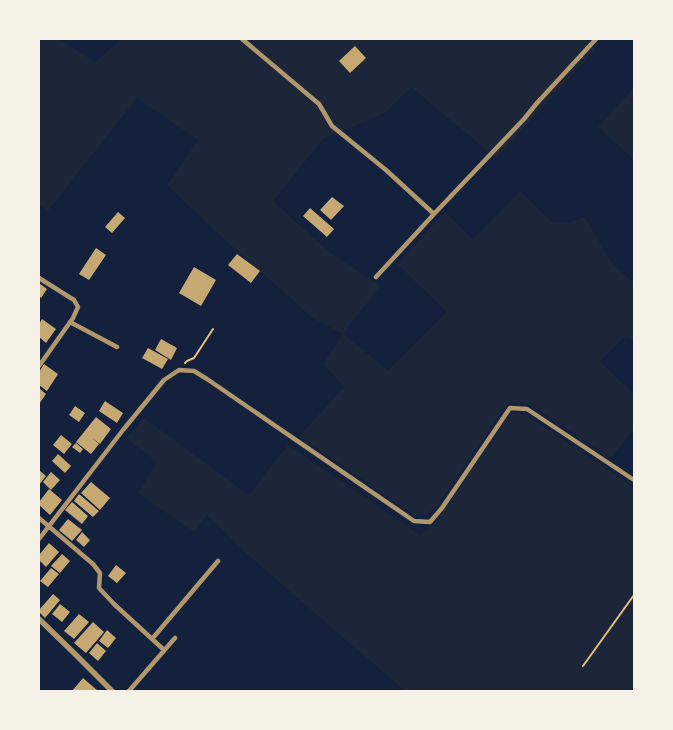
<svg xmlns="http://www.w3.org/2000/svg" width="673" height="730" viewBox="0 0 673 730" font-family="Spectral,serif">
<style>
.green{fill:#1d2539}
.building{fill:#c6a872}
.lines{fill:none;stroke-linecap:round;stroke-linejoin:round}
.path{stroke:#e5c07b;stroke-width:2}
.minor{stroke:#b1986c;stroke-width:4.5}
.tertiary{stroke:#b1986c;stroke-width:5.5}
</style>
<rect width="100%" height="100%" fill="#14213d"/>
<!-- green -->
<path class="green" d="M39 39H59L95 62 122 39H584L595 50 496 158 411 87 385 113 323 139 273 201 327 250 380 286 343 334 388 370 447 312 397 264 445 212 473 239 520 191 552 222 568 223 585 217 613 265 634 283V342L626 335 600 361 634 394V429L611 458 530 404 509 402 437 506 426 515 415 516 299 436 344 387 323 364 343 334 314 319 215 231 167 185 198 140 137 98 48 211 39 204Z
M634 88V160L598 127Z
M512 412 525 415 586 454 634 488V691H405L249 556 207 515 194 532 138 493 157 462 126 438 144 418 249 495 288 445 420 535 433 525Z"/>
<!-- building -->
<path class="building" d="M355 46 366 58 350 73 339 61Z
M332 197 344 206 331 220 320 210Z
M310 208 334 229 327 237 303 216Z
M118 212 125 218 112 233 105 227Z
M96 248 106 255 89 280 79 274Z
M237 254 260 271 251 283 228 265Z
M194 267 216 280 201 306 179 293Z
M39 283 47 289 41 298 39 296Z
M42 319 56 329 46 343 39 337V324Z
M161 339 177 348 171 360 155 350Z
M148 348 168 359 162 369 142 358Z
M44 364 58 374 47 391 39 385V372Z
M39 388 46 394 39 404Z
M105 401 123 413 117 423 99 411Z
M75 406 85 413 79 422 69 415Z
M96 417 111 429 100 444 92 438 99 444 91 454 76 442Z
M61 435 72 444 64 454 53 445Z
M76 443 83 449 80 453 72 447Z
M58 454 71 466 65 473 52 461Z
M39 470 46 476 39 485Z
M51 472 60 480 51 490 43 482Z
M91 482 110 498 100 510 81 493Z
M49 489 62 500 50 515 39 505V502Z
M79 494 99 511 93 517 74 501Z
M72 502 88 516 82 524 65 510Z
M68 519 82 530 72 541 59 530Z
M82 532 90 540 84 547 76 540Z
M49 543 59 552 46 567 39 560V555Z
M62 554 70 561 60 573 51 566Z
M116 565 126 573 117 583 108 576Z
M51 568 59 574 48 587 40 581Z
M53 594 60 600 45 618 39 612V610Z
M60 604 70 612 62 622 52 614Z
M79 614 89 622 74 639 64 631Z
M93 622 104 632 86 653 74 643Z
M107 630 116 638 108 648 99 641Z
M97 643 106 651 98 661 89 653Z
M83 678 98 691H72Z"/>
<g class="lines">
<!-- path -->
<path class="path" d="M185 363 187 361 194 358 213 329
M583 666 634 595"/>
<!-- minor -->
<path class="minor" d="M242 39 319 104 332 126 386 170 434 214
M376 277 434 214 524 119 537 103 596 39
M39 278 74 300 78 307 73 318 39 366
M70 322 117 347
M39 518 93 564 100 573 99 588 114 604 164 650
M39 539 123 430 164 380 179 370 194 371 207 379 414 521 430 522 442 508 510 408 527 409 634 480
M152 639 218 561
M129 691 175 638"/>
<!-- tertiary -->
<path class="tertiary" d="M39 619 75 654 112 691"/>
</g>
<!-- border -->
<rect width="673" height="730" fill="none" stroke="#f6f1e7" stroke-width="80"/>
</svg>
